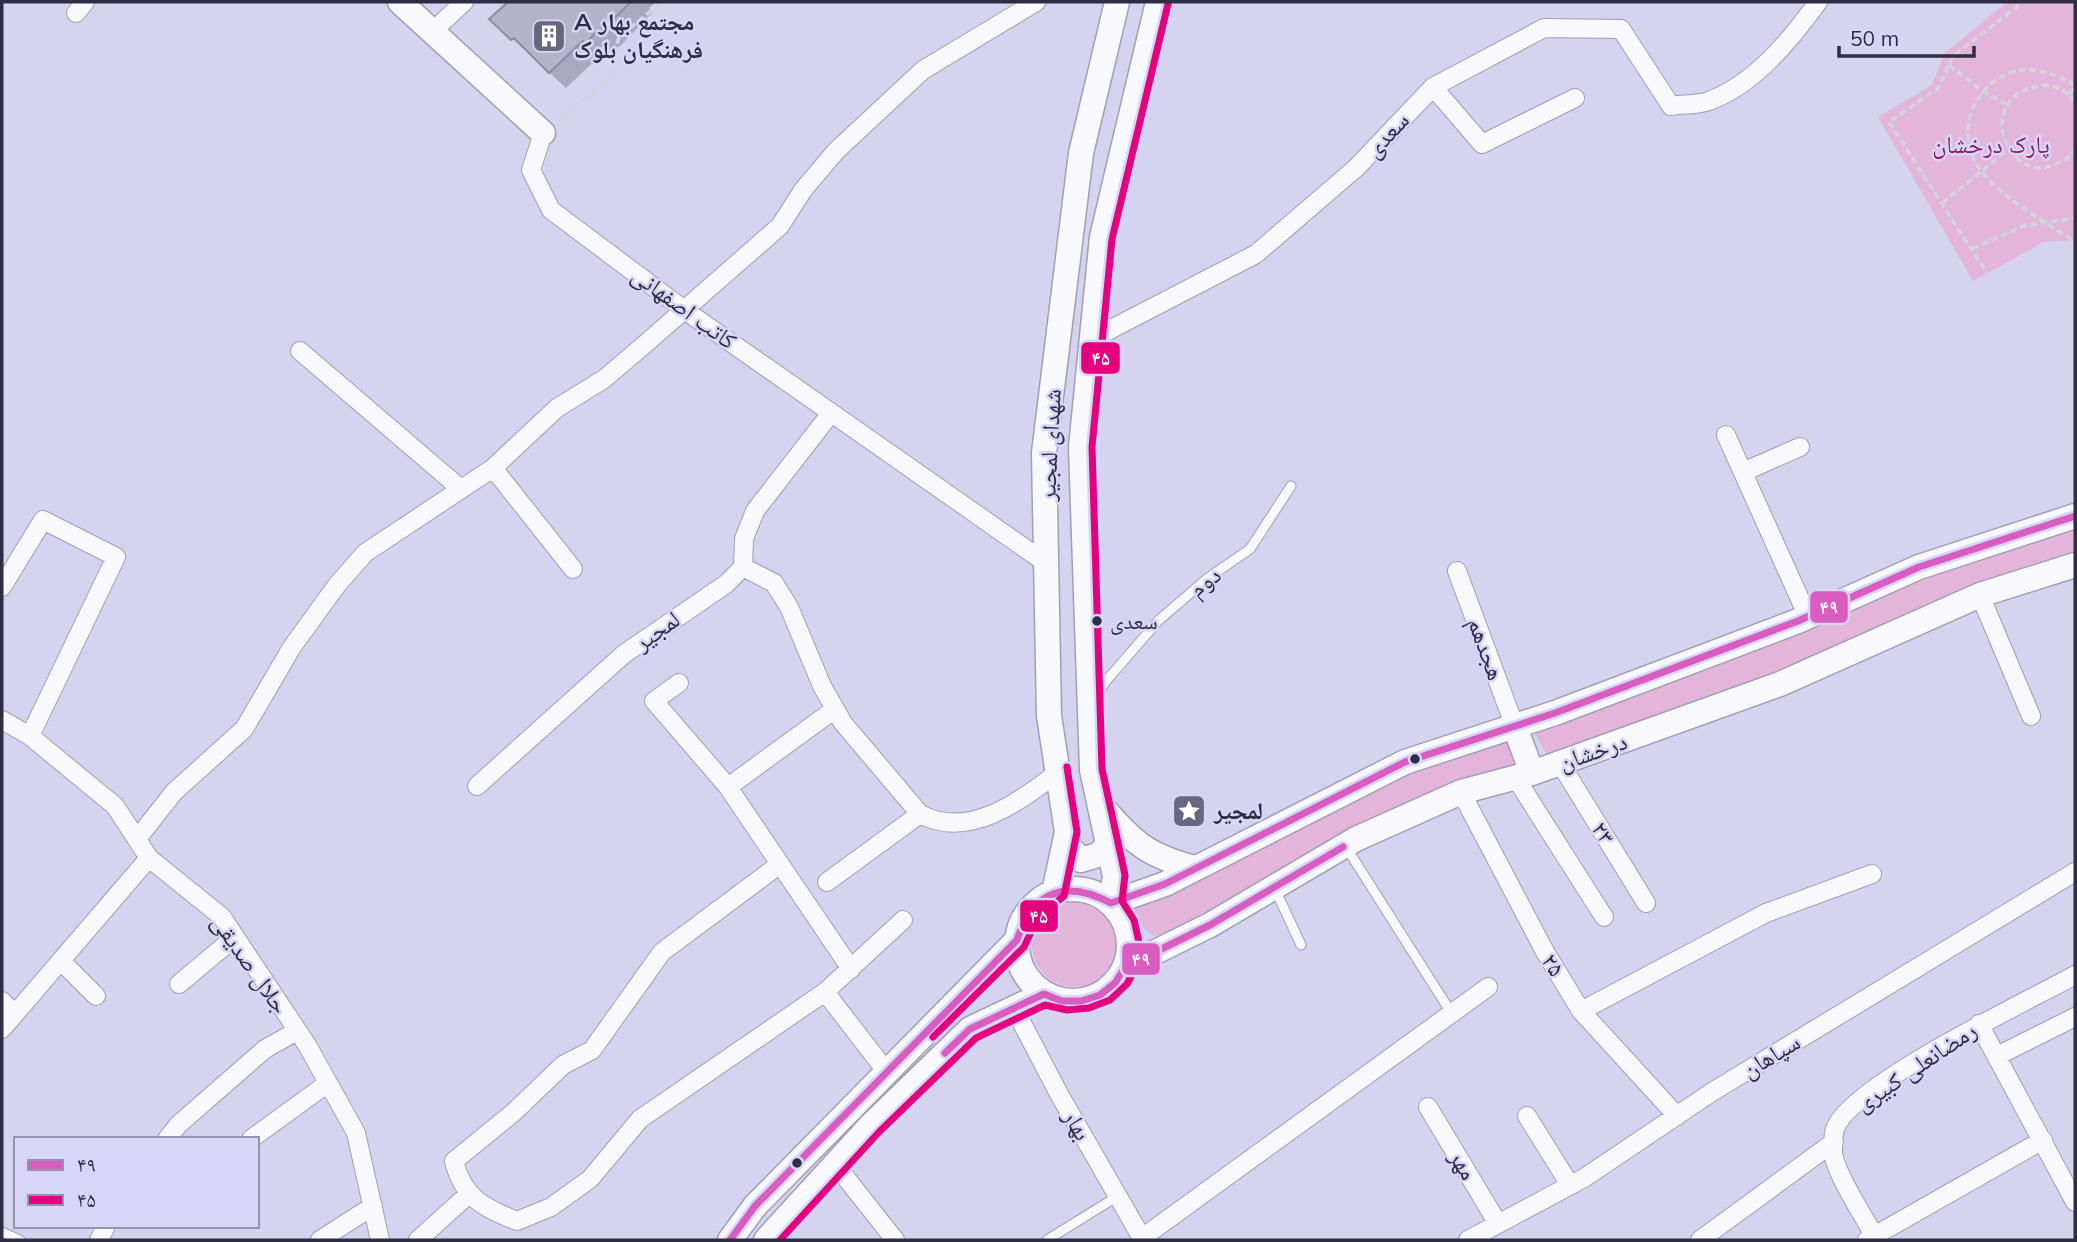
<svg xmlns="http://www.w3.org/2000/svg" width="2077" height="1242" viewBox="0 0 2077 1242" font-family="Mulish,'Noto Naskh Arabic',sans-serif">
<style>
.green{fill:#e4b5db}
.shadow{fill:#0003}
.building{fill:#b4b3ca;stroke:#8e8da2;stroke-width:2}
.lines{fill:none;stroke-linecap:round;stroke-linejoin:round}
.lane-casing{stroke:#a09fb5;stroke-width:11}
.street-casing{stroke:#a09fb5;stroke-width:20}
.secondary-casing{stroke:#a09fb5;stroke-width:27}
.path{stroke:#d4d4dc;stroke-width:3.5;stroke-dasharray:7 3.5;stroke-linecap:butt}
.lane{stroke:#f9f8fd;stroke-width:9}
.street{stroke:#f9f8fd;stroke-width:18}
.secondary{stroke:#f9f8fd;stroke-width:24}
.bus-1-casing{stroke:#d7d6f7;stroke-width:12}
.bus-2-casing{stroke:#d7d6f7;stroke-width:12}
.bus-1{stroke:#d95cc1;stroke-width:7}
.bus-2{stroke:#e5007d;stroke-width:7}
.bus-dot{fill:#2f2d43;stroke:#d7d6f7;stroke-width:2.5}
.labels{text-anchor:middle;stroke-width:5;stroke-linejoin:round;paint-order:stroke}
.bus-label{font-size:22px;fill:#2f2d43;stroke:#d7d6f7;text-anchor:start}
.poi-label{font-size:24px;font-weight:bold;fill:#2f2d43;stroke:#d7d6f7;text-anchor:start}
.street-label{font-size:24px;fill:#2f2d43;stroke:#d7d6f7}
.park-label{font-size:24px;fill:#931967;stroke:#d7d6f7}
.line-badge{stroke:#d7d6f7;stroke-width:2.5}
.badge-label{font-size:19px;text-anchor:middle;font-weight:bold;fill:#fff}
</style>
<rect width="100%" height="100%" fill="#d4d3f0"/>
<!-- green -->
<path class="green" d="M2007 2H2075V240L2044 242 1973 281 1878 117 1932 85 1945 53Z
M2075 525V555L1995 577 1791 666 1630 730 1548 758 1535 733 1997 549Z
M1509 742 1516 770C1455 791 1392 808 1335 837 1274 868 1221 922 1153 936L1139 924 1133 908 1206 878 1388 782 1445 760Z
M1032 945a42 42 0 1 1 84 0a42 42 0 1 1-84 0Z"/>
<!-- shadow -->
<path class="shadow" d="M508 2H656L649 8 653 12 621 45 603 59 600 56 566 88 491 19Z"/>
<!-- building -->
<path class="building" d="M508 2H631L604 28 594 34 586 44 583 41 549 73 514 38 511 40 489 19Z"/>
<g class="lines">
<!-- lane casing -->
<g class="lane-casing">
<path id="lane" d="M1095 699 1106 681 1159 620 1208 578 1250 549 1291 486
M1346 847 1452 1014
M1275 889 1301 945
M2 1232 20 1240
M1047 1240 1118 1196"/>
</g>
<!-- street casing -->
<g class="street-casing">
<path id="street" d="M76 13 85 2
M433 31 464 2
M1433 87 1482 144 1575 98
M543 133 531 170 551 210 683 309 1046 563
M1092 339 1256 254 1356 168 1433 87 1544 28 1621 29 1671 106C1683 104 1698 105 1709 101 1755 84 1791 39 1818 2
M300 351 461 489
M1726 435 1808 617
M493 468 573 569
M1743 472 1800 447
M743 567 744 539 755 511 831 413
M1457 571 1515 727
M2 587 43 520 116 557 30 736
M1980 595 2031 716
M679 683 654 701 728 787 780 864 662 952 592 1050 563 1065 514 1112 454 1161C463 1198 484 1208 517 1221L551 1207 590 1179 640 1119 825 992 903 920
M2 720 30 736 115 806 149 858 222 917 307 1045 356 1133 380 1240
M1560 763 1646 903
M1515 777 1604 917
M477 786 624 654 726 584 743 567 774 583 789 607 822 686 843 723 920 814C968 840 1020 802 1058 772
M728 787 835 709
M1461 792 1544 950 1581 1011 1677 1116
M137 839 174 792 244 729 292 647 337 585 365 553 493 468 557 408 604 379 644 345 780 226 803 190 836 151 923 70 1036 2
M780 864 851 969
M827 882 920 814
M62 962 96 996
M179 984 235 937
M825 992 886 1071
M2 1001 15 1014
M1014 1008 1059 1094 1143 1240
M1581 1011 1766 913 1872 874
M1979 1024 2075 1202
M2 1029 149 858
M1997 1056 2075 1017
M1428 1107 1497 1222
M1527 1116 1570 1185
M167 1139 178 1125 265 1049 297 1031
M251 1139 328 1083
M835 1164 895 1240
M1142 1238 1488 987
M99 1240 106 1226
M320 1240 373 1206
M418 1240 470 1193
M1468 1240 1584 1178 1712 1092 2075 872
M1700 1240 1834 1142
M1867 1240 2043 1140
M1877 1240C1867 1222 1832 1169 1833 1150 1833 1144 1833 1135 1835 1129 1849 1086 2030 1000 2075 975"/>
</g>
<!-- secondary casing -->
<g class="secondary-casing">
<path id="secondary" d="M400 2 543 133
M1515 727 1532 773
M1100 804C1133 842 1145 855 1195 868
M1065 842 1081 860 1098 855 1108 845
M1017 945a56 56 0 1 1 112 0a56 56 0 1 1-112 0Z
M1054 892 1067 832 1049 716 1044 453 1081 153 1117 2
M1111 903 1165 884 1405 762 1555 713 1798 621 1919 567 2075 516
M1111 903 1115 876 1092 770 1081 447 1102 237 1158 2
M1125 967 1210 925 1356 839 1461 792 1532 773 1780 684 1980 595 2075 565
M730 1240 755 1206 1017 940
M766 1240 871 1125 970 1029 1044 994"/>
</g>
<!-- path -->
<path class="path" d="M1949 65 1982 91 2006 104
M2075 85C2062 78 2050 72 2035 70 1992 65 1957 111 1971 152 1983 190 2044 220 2075 242
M2069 93 2075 89
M2075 102C2067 90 2053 83 2038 86 1972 98 2008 189 2058 163 2066 159 2071 157 2075 150
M558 121 612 77 619 62 616 47 619 37 662 2
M1942 203 2008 150
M1972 249 2023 226 2075 218
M1990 278 1889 122 1938 88 1953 56 2023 2"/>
<!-- lane -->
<use href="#lane" class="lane"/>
<!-- street -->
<use href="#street" class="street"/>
<!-- secondary -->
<use href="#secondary" class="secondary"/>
<!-- bus-1 casing -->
<g class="bus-1-casing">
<path id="bus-1" d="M945 1053 970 1029 1044 994 1062 1001H1081L1100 995 1115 983 1125 967 1210 925 1343 847
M730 1240 755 1206 1017 940C1033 891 1065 879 1111 903L1165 884 1405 762 1555 713 1798 621 1919 567 2075 516"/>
</g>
<!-- bus-2 casing -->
<g class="bus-2-casing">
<path id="bus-2" d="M933 1037 1024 947 1038 917 1064 896 1077 832 1067 767
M780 1240 879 1132 976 1038 1045 1005 1067 1010 1089 1008 1110 1000 1127 984 1137 965 1139 942 1134 920 1122 901 1125 875 1102 769 1092 447 1112 239 1168 4"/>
</g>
<!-- bus-1 -->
<use href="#bus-1" class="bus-1"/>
<!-- bus-2 -->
<use href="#bus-2" class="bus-2"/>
</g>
<!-- icons -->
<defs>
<g id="building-square" transform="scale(1.75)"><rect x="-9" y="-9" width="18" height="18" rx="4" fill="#696780" stroke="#d7d6f7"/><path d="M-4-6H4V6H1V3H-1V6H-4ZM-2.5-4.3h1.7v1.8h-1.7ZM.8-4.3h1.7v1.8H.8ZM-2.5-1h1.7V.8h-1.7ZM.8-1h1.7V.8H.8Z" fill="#fff"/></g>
<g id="sight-square" transform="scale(1.75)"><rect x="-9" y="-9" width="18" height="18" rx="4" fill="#696780" stroke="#d7d6f7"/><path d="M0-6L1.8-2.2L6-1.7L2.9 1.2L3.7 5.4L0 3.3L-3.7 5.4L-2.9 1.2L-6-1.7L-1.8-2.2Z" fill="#fff"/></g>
</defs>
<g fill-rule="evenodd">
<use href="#building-square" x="549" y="36"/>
<use href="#sight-square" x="1189" y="811"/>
</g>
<!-- markers -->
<g class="bus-dot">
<circle cx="1097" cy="621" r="6"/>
<circle cx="1415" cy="759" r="6"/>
<circle cx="797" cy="1163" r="6"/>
</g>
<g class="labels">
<!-- bus labels -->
<g class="bus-label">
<text x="1110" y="629">سعدی</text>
</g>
<!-- poi labels -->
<g class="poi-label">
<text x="574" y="30">A مجتمع بهار<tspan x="574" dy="28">فرهنگیان بلوک</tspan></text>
<text x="1214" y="819">لمجیر</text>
</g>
<!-- street labels -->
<g class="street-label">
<text transform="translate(1387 135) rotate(-47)" y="8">سعدی</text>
<text transform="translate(684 308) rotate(36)" y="8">کاتب اصفهانی</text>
<text transform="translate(1050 445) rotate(-87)" y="8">شهدای لمجیر</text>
<text transform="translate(1205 582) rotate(-38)" y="8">دوم</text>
<text transform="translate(657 631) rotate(-35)" y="8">لمجیر</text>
<text transform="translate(1486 649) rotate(70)" y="8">هجدهم</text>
<text transform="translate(1593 752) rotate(-19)" y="8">درخشان</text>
<text transform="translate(1603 833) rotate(59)" y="8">۲۳</text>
<text transform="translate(250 964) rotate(55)" y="8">جلال صدیقی</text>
<text transform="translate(1553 965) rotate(59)" y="8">۲۵</text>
<text transform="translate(1771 1056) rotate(-31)" y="8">سپاهان</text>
<text transform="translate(1916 1067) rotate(-34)" y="8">رمضانعلی کبیری</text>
<text transform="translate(1077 1125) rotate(60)" y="8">بهار</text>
<text transform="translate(1463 1165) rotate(59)" y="8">مهر</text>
</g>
<!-- park labels -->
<g class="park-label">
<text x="1991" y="153">پارک درخشان</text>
</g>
</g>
<g class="line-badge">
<rect x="1080" y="341" width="41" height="34" rx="7" fill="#e5007d"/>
<rect x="1809" y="590" width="40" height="34" rx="7" fill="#d95cc1"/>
<rect x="1019" y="899" width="40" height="34" rx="7" fill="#e5007d"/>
<rect x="1121" y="942" width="40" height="34" rx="7" fill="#d95cc1"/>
</g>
<g class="badge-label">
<text x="1101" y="365">۴۵</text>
<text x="1829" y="614">۴۹</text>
<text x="1039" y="923">۴۵</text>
<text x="1141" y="966">۴۹</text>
</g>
<!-- border -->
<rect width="2077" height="1242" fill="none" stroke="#2f2d43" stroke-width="7"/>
<!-- legend -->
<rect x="14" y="1137" width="245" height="91" fill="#d7d6f7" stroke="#9492af" stroke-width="2"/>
<rect x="28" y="1160" width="35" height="10" fill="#d95cc1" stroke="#9492af" stroke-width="2"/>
<text x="77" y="1172" font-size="21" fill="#2f2d43">۴۹</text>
<rect x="28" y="1195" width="35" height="10" fill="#e5007d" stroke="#9492af" stroke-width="2"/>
<text x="77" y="1207" font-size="21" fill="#2f2d43">۴۵</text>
<!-- scale -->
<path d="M1839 46v10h135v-10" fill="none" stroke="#2f2d43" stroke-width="3.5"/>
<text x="1850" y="46" font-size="21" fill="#2f2d43" stroke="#d7d6f7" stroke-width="5" paint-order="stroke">50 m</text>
</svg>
